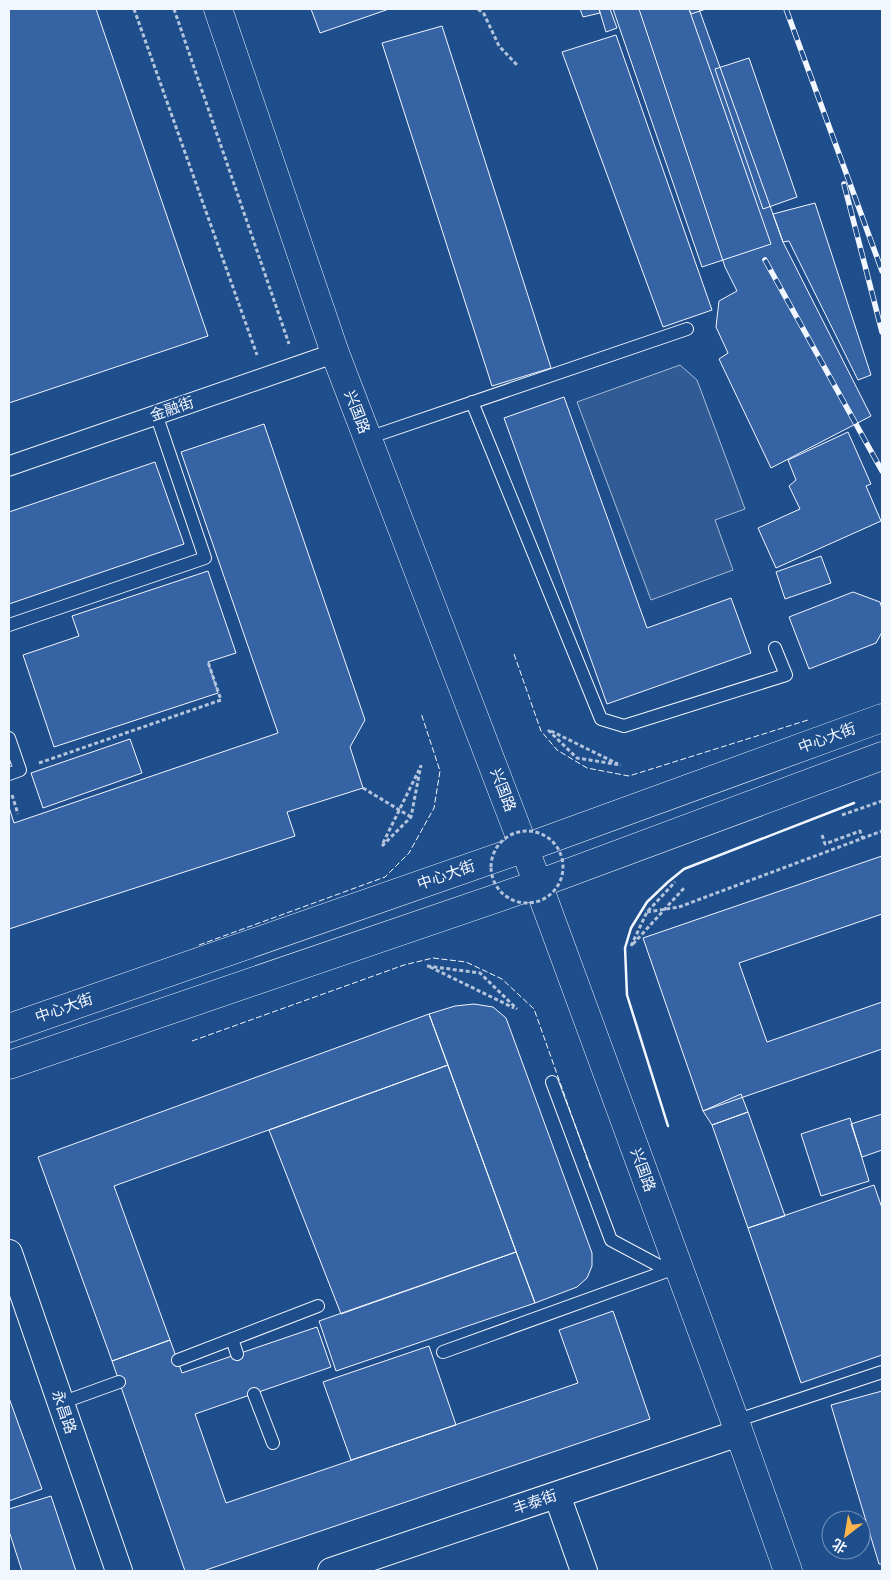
<svg xmlns="http://www.w3.org/2000/svg" width="891" height="1580" viewBox="0 0 891 1580" font-family="'Noto Sans','Noto Sans SC',sans-serif">
<style>
.built{fill:#305b95;stroke:#a8bbd7}
.building{fill:#3563a3;stroke:#f2f6ff}
.lines{fill:none;stroke-linecap:round;stroke-linejoin:round}
.service-casing{stroke:#f2f6ff;stroke-width:14}
.pedestrian-casing{stroke:#f2f6ff;stroke-width:21}
.minor-casing{stroke:#f2f6ff;stroke-width:28}
.secondary-casing{stroke:#f2f6ff;stroke-width:29}
.path{stroke:#b3c4dc;stroke-width:3;stroke-dasharray:4 2.5;stroke-linecap:butt}
.service{stroke:#1f4e8c;stroke-width:12}
.pedestrian{stroke:#1f4e8c;stroke-width:19}
.minor{stroke:#1f4e8c;stroke-width:26}
.secondary{stroke:#1f4e8c;stroke-width:28}
.rail-casing{stroke:#f2f6ff;stroke-width:5.5}
.rail{stroke:#1f4e8c;stroke-width:4;stroke-dasharray:11;stroke-linecap:butt}
.path-bridge{stroke:#b3c4dc;stroke-width:3;stroke-dasharray:4 2.5;stroke-linecap:butt}
.fence{stroke:#f2f6ff;stroke-width:1;stroke-dasharray:6 2.5;stroke-linecap:butt}
.wall{stroke:#f2f6ff;stroke-width:2.5}
.labels{text-anchor:middle;stroke-width:4;stroke-linejoin:round;paint-order:stroke}
.street-label{font-size:15px;fill:#f2f6ff;stroke:#1f4e8c}
</style>
<rect width="100%" height="100%" fill="#1f4e8c"/>
<!-- built -->
<path class="built" d="M680 365 697 380 745 509 715 520 733 570 651 600 577 402Z"/>
<!-- building -->
<path class="building" d="M9 9H96L208 336 9 403Z
M311 9H389L320 33Z
M580 9H599L600 13 583 17Z
M599 9H610L617 28 606 32Z
M613 9H689L771 244 702 267Z
M639 9H699L783 242 871 416 771 468 719 359 728 353 716 327 719 301 737 291 725 267Z
M689 9H706L691 14Z
M442 26 551 368 492 386 382 43Z
M616 35 712 310 663 327 562 52Z
M749 58 797 197 763 209 715 69Z
M815 203 871 375 858 380 789 241 783 242 773 214Z
M564 397 647 628 731 598 751 653 607 704 504 418Z
M264 424 365 720 350 747 363 788 287 812 295 836 9 929V807L14 823 278 733 181 452Z
M848 432 871 484 866 486 881 521 776 568 758 528 800 509 789 486 796 480 788 460Z
M155 462 184 544 9 604V512Z
M821 556 831 583 785 599 776 572Z
M208 571 236 653 208 662 218 693 54 747 23 655 79 636 72 616Z
M853 592 880 602 882 609V632L876 643 809 669 789 617Z
M130 739 142 773 43 808 31 773Z
M882 856V914L739 963 767 1042 882 1002V1049L703 1111 643 938Z
M474 1004 493 1007 506 1018 592 1253V1266L587 1278 577 1287 535 1303 429 1014 455 1006Z
M429 1014 448 1065 114 1186 170 1340 112 1361 38 1157Z
M448 1065 516 1252 341 1314 269 1130Z
M741 1094 748 1112 712 1125 703 1111Z
M748 1112 785 1216 748 1228 712 1125Z
M882 1114V1150L862 1157 851 1124Z
M850 1118 869 1181 821 1196 801 1134Z
M874 1185 882 1208V1355L801 1383 748 1228Z
M516 1252 535 1303 336 1371 319 1321Z
M613 1311 650 1419 203 1571H185L112 1361 170 1340 182 1373 317 1327 331 1367 195 1414 226 1503 578 1383 559 1330Z
M429 1346 456 1425 351 1460 323 1382Z
M882 1391V1564H879L831 1405Z
M9 1398 42 1489 9 1501Z
M51 1496 76 1571H22L9 1531V1509Z"/>
<g class="lines">
<!-- service casing -->
<g class="service-casing">
<path id="service" d="M472 402 601 719 624 726 786 675 775 648
M368 438 687 329
M9 625 205 558 156 414
M9 738 20 770 9 774
M552 1082 611 1240 669 1271
M232 1339 237 1354
M443 1352 678 1267
M178 1360 318 1306
M254 1394 273 1443
M61 1403 119 1382
M735 1421 882 1372"/>
</g>
<!-- pedestrian casing -->
<g class="pedestrian-casing">
<path id="pedestrian" d="M9 466 335 353"/>
</g>
<!-- minor casing -->
<g class="minor-casing">
<path id="minor" d="M9 1253 119 1571
M557 1495 584 1571
M331 1571 739 1433"/>
</g>
<!-- secondary casing -->
<g class="secondary-casing">
<path id="secondary" d="M218 9 335 353 538 884 735 1421 788 1571
M9 1028 525 848 882 718
M9 1065 538 884 882 756"/>
</g>
<!-- path -->
<path class="path" d="M134 9 257 355
M174 9 289 344
M478 9 484 14 499 46 517 65
M548 730 577 758 621 765
M551 731 618 764
M39 763 221 700 208 662
M12 795 18 814
M842 815 882 801
M822 835 825 844 860 831 863 839
M383 843 419 770
M382 846 411 817 421 765
M679 907 882 831
M633 944 684 888
M631 946 647 912 675 882
M427 966 480 973 517 1009
M430 967 514 1008"/>
<!-- service -->
<use href="#service" class="service"/>
<!-- pedestrian -->
<use href="#pedestrian" class="pedestrian"/>
<!-- minor -->
<use href="#minor" class="minor"/>
<!-- secondary -->
<use href="#secondary" class="secondary"/>
<!-- rail casing -->
<g class="rail-casing">
<path id="rail" d="M786 9 882 271
M844 184 882 332
M765 260 882 471"/>
</g>
<!-- rail -->
<use href="#rail" class="rail"/>
<!-- path-bridge -->
<path class="path-bridge" d="M363 788 411 817
M491 867a36 36 0 1 1 72 0a36 36 0 1 1-72 0Z
M647 912 679 907"/>
<!-- fence -->
<path class="fence" d="M514 654 541 731 557 750 587 768 629 776 808 720
M199 945 385 877 409 853 434 808 440 771 421 713
M192 1041 404 965 433 958 466 962 502 979 534 1009 591 1170"/>
<!-- wall -->
<path class="wall" d="M668 1126 627 995 625 948 631 928 647 902 668 882 684 869 854 803"/>
</g>
<g class="labels">
<!-- street labels -->
<g class="street-label">
<text transform="translate(172 409) rotate(-19)" y="5">金融街</text>
<text transform="translate(357 412) rotate(69)" y="5">兴国路</text>
<text transform="translate(827 738) rotate(-20)" y="5">中心大街</text>
<text transform="translate(503 790) rotate(69)" y="5">兴国路</text>
<text transform="translate(446 875) rotate(-19)" y="5">中心大街</text>
<text transform="translate(64 1008) rotate(-19)" y="5">中心大街</text>
<text transform="translate(643 1170) rotate(70)" y="5">兴国路</text>
<text transform="translate(64 1412) rotate(71)" y="5">永昌路</text>
<text transform="translate(535 1502) rotate(-19)" y="5">丰泰街</text>
</g>
</g>
<!-- border -->
<rect width="891" height="1580" fill="none" stroke="#f2f6ff" stroke-width="20"/>
<!-- north arrow -->
<g transform="translate(846 1535) rotate(211)"><circle r="24" fill="#1f4e8c" stroke="#7391ba"/>
<path d="M0-4L9 19L0 12L-9 19Z" fill="#ffb74d"/>
<text y="-8" font-size="14" font-weight="bold" text-anchor="middle" fill="#f2f6ff">北</text>
</g>
</svg>
